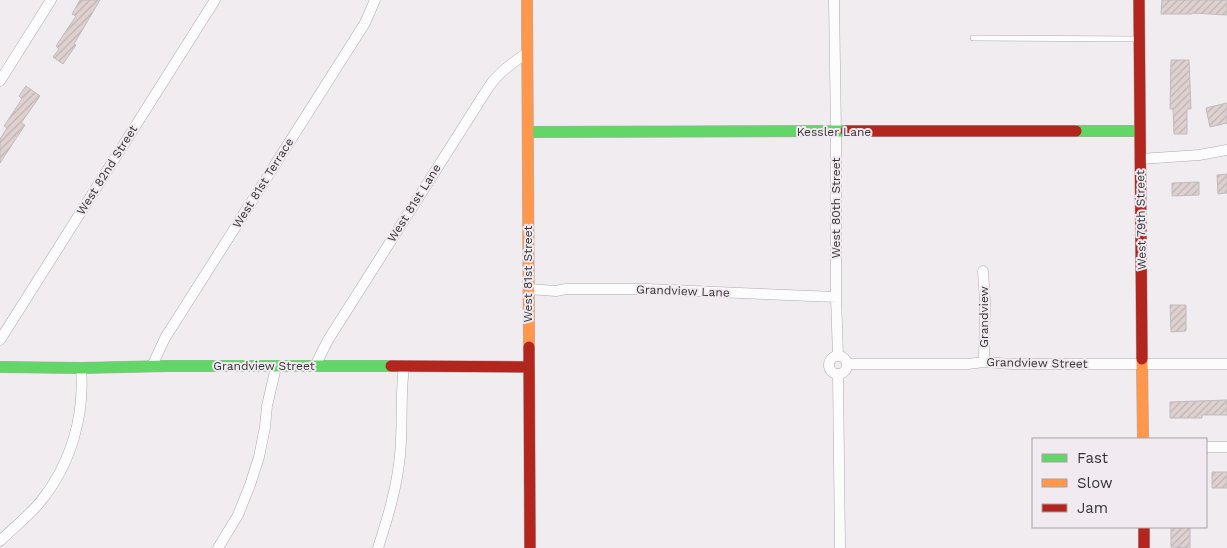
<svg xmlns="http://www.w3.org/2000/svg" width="1227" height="548" viewBox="0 0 1227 548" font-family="'Work Sans',sans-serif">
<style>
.building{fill:url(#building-hatch);stroke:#c0bcbe}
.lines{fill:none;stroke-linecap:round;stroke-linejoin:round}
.lane-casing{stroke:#adaaad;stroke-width:6}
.street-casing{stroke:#adaaad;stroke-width:11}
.fast-casing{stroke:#adaaad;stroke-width:12}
.slow-casing{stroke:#adaaad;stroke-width:12}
.jam-casing{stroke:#adaaad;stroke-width:12}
.lane{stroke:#fdfcfd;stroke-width:5}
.street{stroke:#fdfcfd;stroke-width:10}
.fast{stroke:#63d668;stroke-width:11}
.slow{stroke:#ff974d;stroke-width:11}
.jam{stroke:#b3261e;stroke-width:11}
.labels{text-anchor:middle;stroke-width:4;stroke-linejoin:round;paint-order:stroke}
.street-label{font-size:12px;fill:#353335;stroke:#f1ebf1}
</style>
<defs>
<pattern id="building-hatch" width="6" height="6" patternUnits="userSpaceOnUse" patternTransform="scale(1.25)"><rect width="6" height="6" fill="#ded1d0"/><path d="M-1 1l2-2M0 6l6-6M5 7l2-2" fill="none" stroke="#bfb4b3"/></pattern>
</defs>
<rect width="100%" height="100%" fill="#f0ecf0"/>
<!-- building -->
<path class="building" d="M80 0H100L74 44 76 45 63 64 53 57 59 49 56 46 76 16 72 14Z
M1162 0H1227V15L1192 13V14H1161Z
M1171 60H1189L1191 109H1187V134H1174L1173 109H1170Z
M26 86 40 96 21 123 25 125 0 163V139L7 128 4 126 22 99 19 96Z
M1227 103V123L1210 127 1206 108Z
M1227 174V193L1218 194 1217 175Z
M1199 182V195L1172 196V183Z
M1170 305H1186V331L1171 332Z
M1227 400V415H1202V418H1170V402Z
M1212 472H1227V488H1212Z
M1171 527H1190V548L1171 547Z"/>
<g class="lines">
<!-- lane casing -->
<g class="lane-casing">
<path id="lane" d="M973 38 1138 39"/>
</g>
<!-- street casing -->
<g class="street-casing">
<path id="street" d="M834 0 836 132V297L838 356
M0 81 51 0
M1140 159 1199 155 1227 150
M983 271 985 301 984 362
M529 289 556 291 566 289H646L836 297
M0 340 215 0
M829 365a9 9 0 1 1 18 0a9 9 0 1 1-18 0Z
M847 364H968L984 362 1012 364H1227
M152 366 165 338 365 23 375 0
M315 366 328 340 488 88C498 73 512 63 527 53
M838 374 840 548
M1206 447H1227
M0 541C14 527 29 516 41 501 71 464 85 415 81 368
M218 548 238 515 250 485 259 457 265 427 267 406 276 367
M378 548C388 517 397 487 400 455 403 426 400 396 404 367"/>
</g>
<!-- fast casing -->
<g class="fast-casing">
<path id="fast" d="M1076 131H1139
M528 132 846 131
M0 367 81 368 167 366H391"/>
</g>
<!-- slow casing -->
<g class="slow-casing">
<path id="slow" d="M527 0 529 347
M1142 359 1143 439"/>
</g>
<!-- jam casing -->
<g class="jam-casing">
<path id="jam" d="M1139 0 1142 359
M846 131H1076
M529 347 530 548
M391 366 529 367
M1144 527V548"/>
</g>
<!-- lane -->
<use href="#lane" class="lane"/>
<!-- street -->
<use href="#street" class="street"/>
<!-- fast -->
<use href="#fast" class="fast"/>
<!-- slow -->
<use href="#slow" class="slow"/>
<!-- jam -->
<use href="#jam" class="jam"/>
</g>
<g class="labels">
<!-- street labels -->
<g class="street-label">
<text x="834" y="136">Kessler Lane</text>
<text transform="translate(107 170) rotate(-58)" y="4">West 82nd Street</text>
<text transform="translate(263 183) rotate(-58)" y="4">West 81st Terrace</text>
<text transform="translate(414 203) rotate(-58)" y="4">West 81st Lane</text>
<text transform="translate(836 208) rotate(-90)" y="4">West 80th Street</text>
<text transform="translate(1141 220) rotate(-91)" y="4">West 79th Street</text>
<text transform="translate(528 274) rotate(-90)" y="4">West 81st Street</text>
<text transform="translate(683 291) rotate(2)" y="4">Grandview Lane</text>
<text transform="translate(984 317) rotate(-90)" y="4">Grandview</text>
<text transform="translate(1037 363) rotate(1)" y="4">Grandview Street</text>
<text x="264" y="370">Grandview Street</text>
</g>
</g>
<!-- legend -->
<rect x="1032" y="438" width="175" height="90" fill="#f1ebf1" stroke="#a6a1a6"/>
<rect x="1042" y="454" width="25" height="8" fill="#63d668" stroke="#a6a1a6"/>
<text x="1077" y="463" font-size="15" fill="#353335">Fast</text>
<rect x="1042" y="479" width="25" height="8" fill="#ff974d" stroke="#a6a1a6"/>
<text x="1077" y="488" font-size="15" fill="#353335">Slow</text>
<rect x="1042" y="504" width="25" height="8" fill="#b3261e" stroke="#a6a1a6"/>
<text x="1077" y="513" font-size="15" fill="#353335">Jam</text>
</svg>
